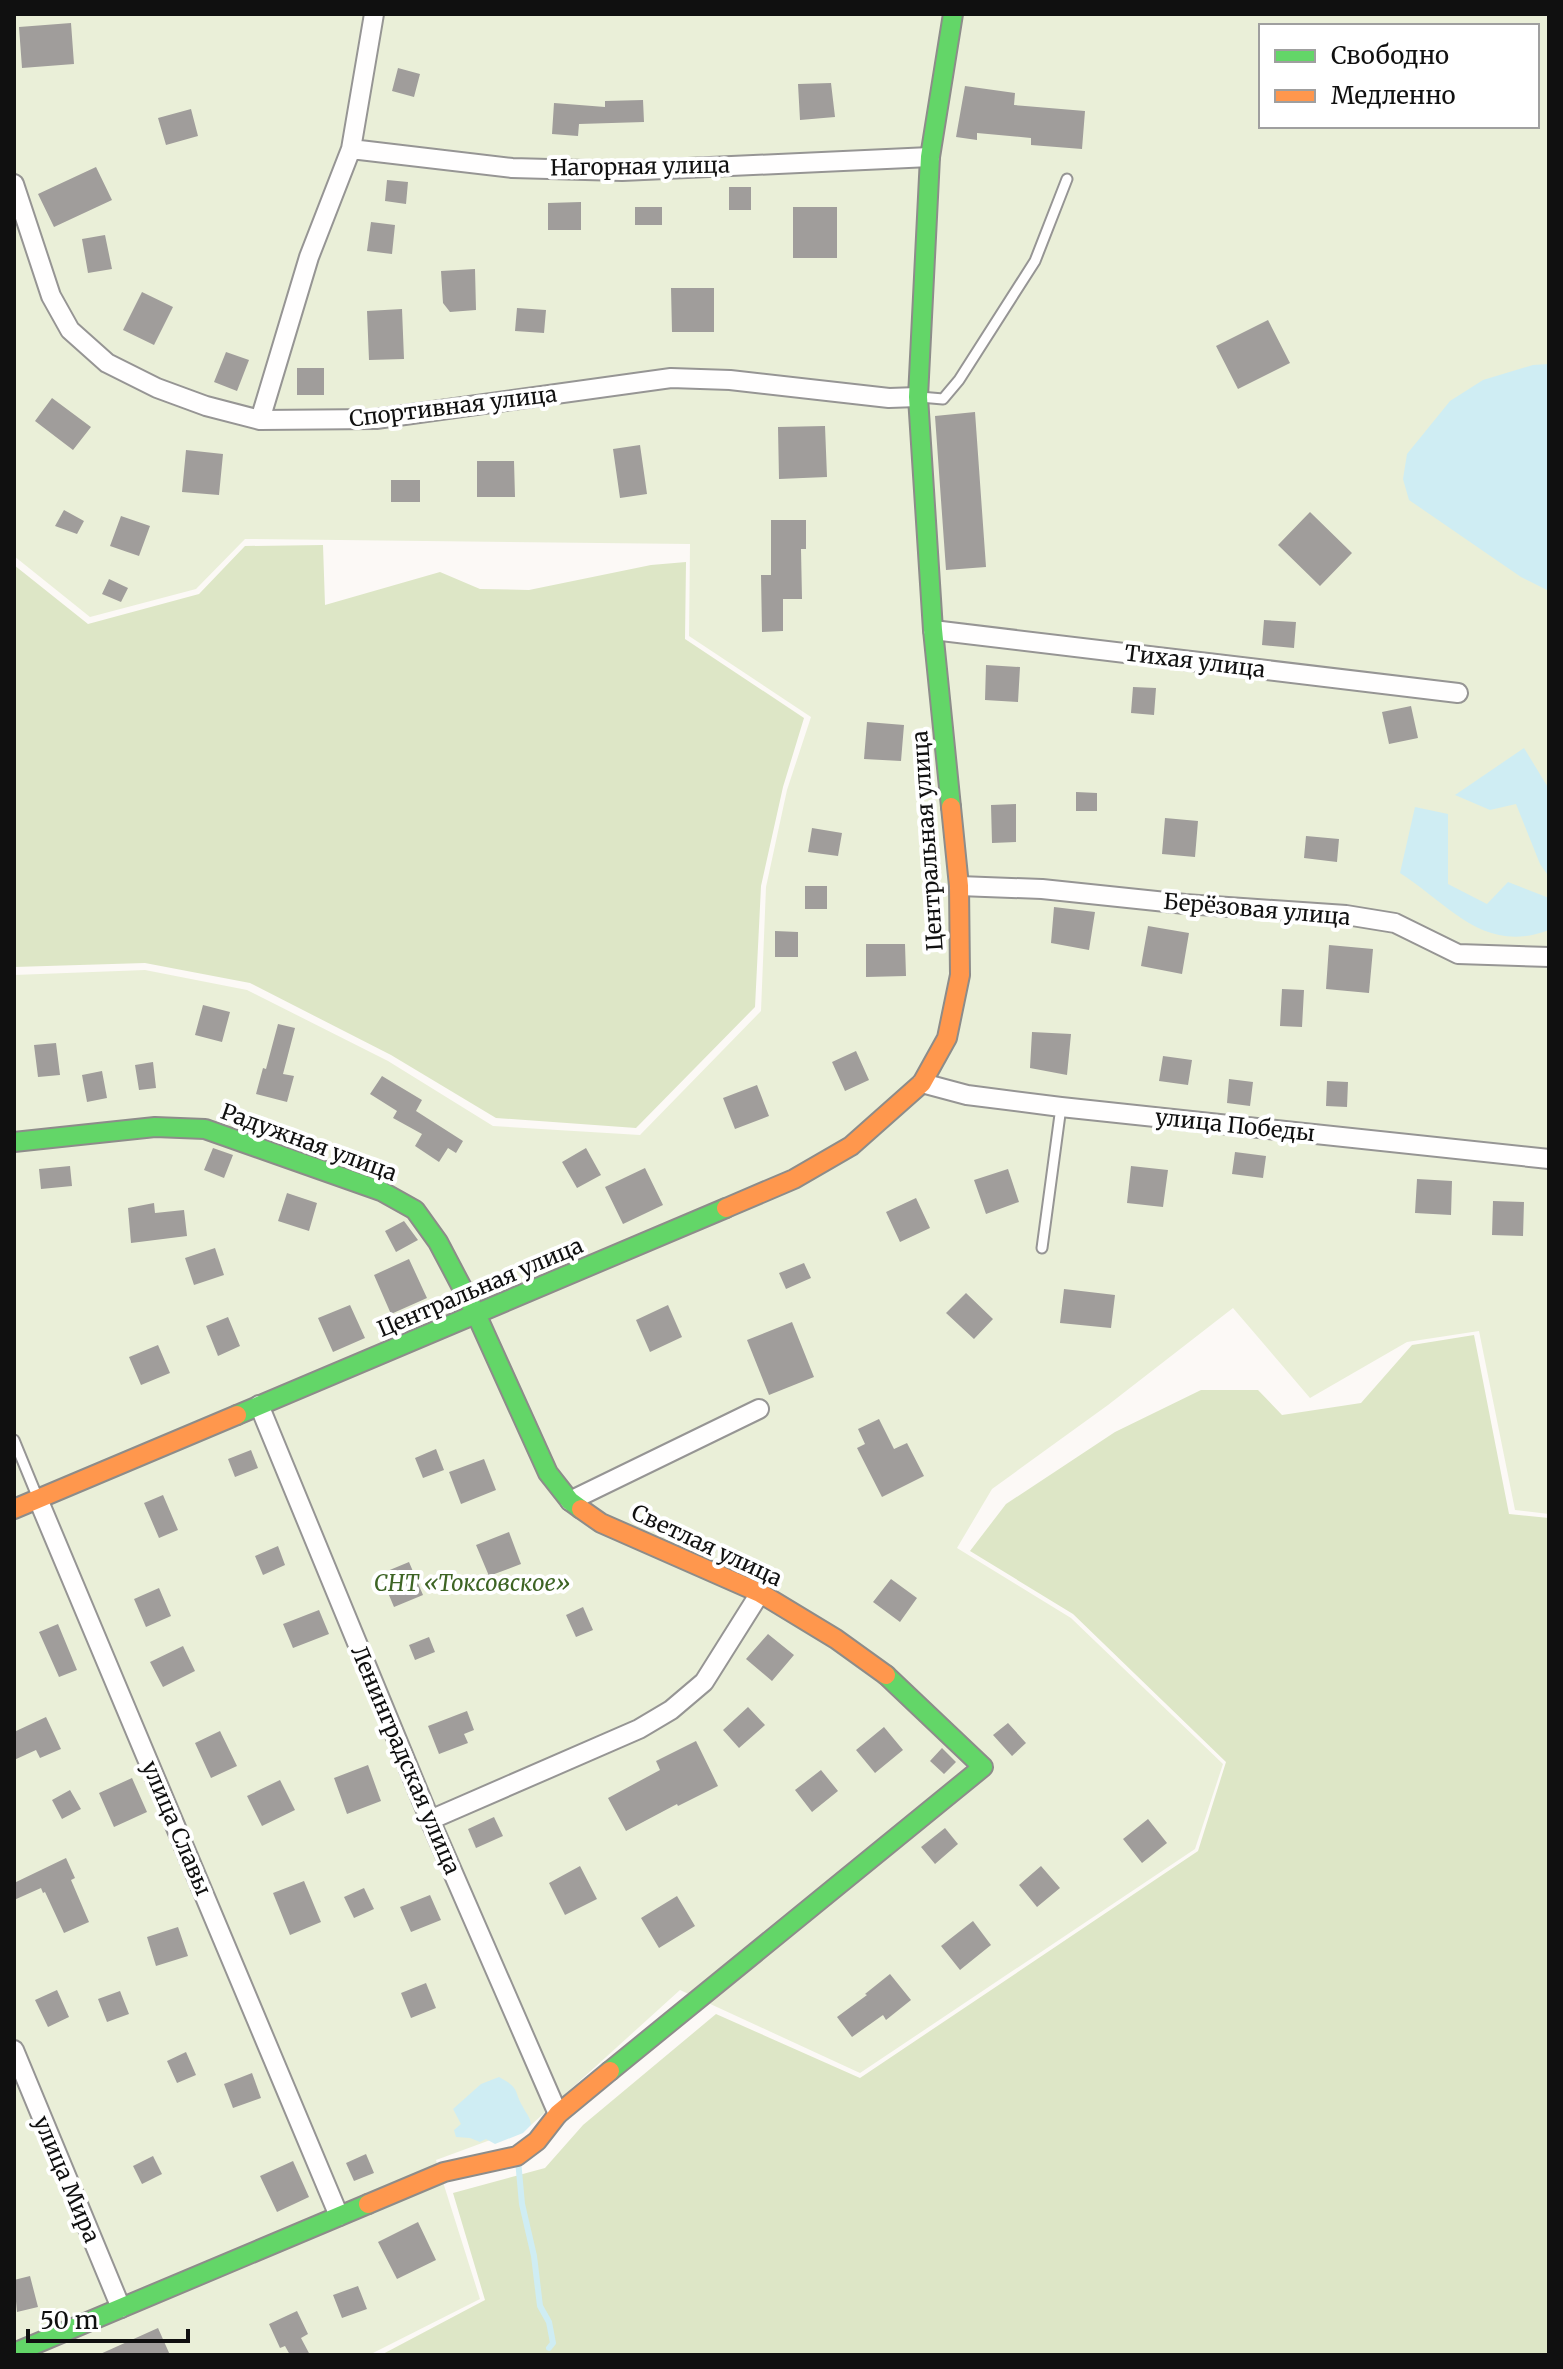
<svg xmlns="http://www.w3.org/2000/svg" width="1563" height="2369" viewBox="0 0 1563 2369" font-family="Merriweather,serif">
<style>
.green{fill:#eaefd8;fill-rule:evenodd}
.forest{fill:#dde6c6}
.water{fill:#cfedf3}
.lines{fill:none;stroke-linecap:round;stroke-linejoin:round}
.stream{stroke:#cfedf3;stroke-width:6}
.building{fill:#a09d9b}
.lane-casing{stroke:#969594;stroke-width:13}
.street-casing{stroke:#969594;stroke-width:22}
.fast-casing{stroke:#8d8c8a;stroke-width:22}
.slow-casing{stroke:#8d8c8a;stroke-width:22}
.lane{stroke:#fffefe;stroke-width:9}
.street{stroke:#fffefe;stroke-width:18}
.fast{stroke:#63d668;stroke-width:18}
.slow{stroke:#ff974d;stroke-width:18}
.labels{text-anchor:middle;stroke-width:8;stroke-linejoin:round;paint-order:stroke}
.street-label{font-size:22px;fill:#101010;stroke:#fff}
.park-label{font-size:22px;font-style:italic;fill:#3d6424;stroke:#fff}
</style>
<rect width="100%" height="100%" fill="#fcf9f6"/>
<!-- green -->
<path class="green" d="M14 14H1549V1514L1515 1510 1479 1331 1407 1342 1310 1398 1233 1308 1108 1405 992 1489 957 1548 1071 1618 1223 1764 1195 1849 860 2073 680 1990 531 2125 436 2160 480 2299 369 2355H14V975L145 970 247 990 388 1061 493 1126 640 1135 761 1011 766 887 787 790 811 717 689 636 690 544 245 539 196 589 90 617 14 556ZM1261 26H1537V126H1261Z"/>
<!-- forest -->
<path class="forest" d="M323 545 325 605 440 572 480 589 529 590 651 565 686 562 685 639 804 718 783 787 761 886 755 1007 636 1128 496 1118 391 1055 250 983 145 963 14 967V565L88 624 199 594 245 546Z
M1474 1335 1509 1514 1549 1518V2355H381L485 2300 453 2193 545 2168 583 2125 716 2014 860 2078 1198 1851 1226 1762 1073 1614 970 1551 1006 1504 1115 1432 1201 1390H1258L1282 1415 1361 1403 1412 1345Z"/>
<!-- water -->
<path class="water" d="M1549 364V591L1521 577 1409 500 1403 479 1407 454 1450 401 1483 380 1533 365Z
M1524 748 1549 789V877L1540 864 1516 804 1490 810 1455 795Z
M1415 807 1448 814V884L1487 904 1508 882 1549 898V930C1484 955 1450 905 1400 873Z
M499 2077C521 2089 513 2090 523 2107 527 2115 530 2116 531 2125L523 2133 495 2144 486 2139 480 2142 470 2138 456 2137 454 2130 461 2124 453 2109 481 2084Z"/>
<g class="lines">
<!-- stream -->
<path class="stream" d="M518 2160 522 2204 534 2256 540 2306 549 2322 553 2343 549 2348"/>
</g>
<!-- building -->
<path class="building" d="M71 23 74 64 22 68 19 27Z
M398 68 420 74 414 97 392 91Z
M831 83 835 117 800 120 798 84Z
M965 86 1015 93 1014 105 1085 111 1082 149 1031 145V138L977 133V140L956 137Z
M643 100 644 122 579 124 578 136 552 134 554 103 605 107V101Z
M191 109 198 136 166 145 158 118Z
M96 167 112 200 54 227 38 194Z
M387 180 408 182 406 204 385 201Z
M729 187H751V210H729Z
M581 202V230H548V203Z
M635 207H662V225H635Z
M793 207H837V258H793Z
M371 222 395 225 392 254 367 251Z
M105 235 112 269 88 273 82 239Z
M475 269 476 310 450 312 443 303 441 271Z
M671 288H714V332H672Z
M142 292 173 307 154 345 123 330Z
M517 308 546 310 544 333 515 331Z
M402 309 404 359 369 360 367 311Z
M1268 320 1290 363 1238 389 1216 346Z
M226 352 249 360 237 391 214 382Z
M297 368H324V395H297Z
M52 398 91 427 73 450 35 421Z
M975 412 986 567 946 570 935 416Z
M825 426 827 477 779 479 778 427Z
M640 445 647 494 620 498 613 449Z
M186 450 223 454 219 495 182 492Z
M477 461H514L515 497H477Z
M391 480H420V502H391Z
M64 510 84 521 77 534 55 526Z
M1310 512 1352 553 1320 586 1278 545Z
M121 516 150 526 139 556 110 546Z
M771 520H806V549H801L802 599H783V631L762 632 761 575H771Z
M109 579 128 588 121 602 102 594Z
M1264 620 1296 622 1294 648 1262 645Z
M986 665 1020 667 1018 702 985 700Z
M1133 687 1156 688 1154 715 1131 713Z
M1411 706 1418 738 1389 744 1382 712Z
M867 722 904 725 901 761 864 759Z
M1076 792 1097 793V811H1076Z
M1016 804V842L992 843 991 805Z
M1165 818 1198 821 1195 857 1162 854Z
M812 828 842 833 838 856 808 852Z
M1306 836 1339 839 1337 862 1304 858Z
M805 886H827V909H805Z
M1054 907 1095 912 1089 950 1051 943Z
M1148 926 1189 933 1182 974 1141 966Z
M775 931 798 932V957H775Z
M866 944H905L906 976 866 977Z
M1329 945 1373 949 1369 993 1326 989Z
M1282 989 1304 990 1302 1027 1280 1026Z
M203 1005 230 1012 222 1042 195 1035Z
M278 1024 295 1028 283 1074 294 1076 287 1102 256 1094 263 1068 266 1069Z
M1032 1032 1071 1034 1067 1075 1030 1068Z
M56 1043 60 1075 38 1077 34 1045Z
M856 1051 869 1080 845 1091 832 1062Z
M1163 1056 1192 1060 1188 1085 1159 1081Z
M153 1062 156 1088 139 1090 135 1065Z
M102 1071 107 1098 87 1102 82 1075Z
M382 1076 422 1100 416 1111 463 1141 456 1153 448 1148 439 1162 415 1146 422 1134 393 1118 397 1111 370 1094Z
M1229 1079 1253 1082 1250 1106 1227 1103Z
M1327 1081 1348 1082 1347 1107 1326 1106Z
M757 1085 769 1116 735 1129 723 1098Z
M213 1148 233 1155 224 1178 204 1170Z
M586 1148 601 1175 577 1188 562 1162Z
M1235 1152 1266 1156 1263 1178 1232 1174Z
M70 1166 72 1186 41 1189 39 1169Z
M1131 1166 1168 1170 1163 1207 1127 1203Z
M645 1168 663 1205 623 1224 605 1187Z
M1008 1169 1019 1202 986 1214 974 1180Z
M1417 1179 1452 1181 1451 1215 1415 1213Z
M287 1193 317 1203 309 1231 278 1221Z
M916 1198 930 1228 900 1242 886 1212Z
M1493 1201 1524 1202 1523 1236 1492 1235Z
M154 1203 155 1213 184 1210 187 1236 131 1243 128 1208Z
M404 1221 418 1240 396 1252 385 1231Z
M215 1248 224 1275 194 1285 185 1258Z
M409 1259 427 1298 391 1314 374 1275Z
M804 1263 811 1278 786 1289 779 1273Z
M1064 1289 1115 1295 1111 1328 1060 1323Z
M966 1293 993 1319 974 1339 946 1313Z
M350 1305 365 1338 333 1352 318 1318Z
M668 1305 682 1337 650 1352 636 1320Z
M228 1317 240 1346 218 1356 206 1326Z
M792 1322 814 1377 769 1395 747 1340Z
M158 1345 170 1373 141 1385 129 1357Z
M879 1419 894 1449 907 1443 924 1476 882 1497 857 1448 865 1444 858 1429Z
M436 1449 444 1470 423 1478 415 1458Z
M251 1450 258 1468 235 1477 228 1459Z
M484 1459 496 1490 461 1504 449 1472Z
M163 1495 178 1530 159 1538 144 1503Z
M509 1532 521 1564 489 1576 476 1545Z
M278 1546 285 1565 263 1575 255 1556Z
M409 1562 423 1595 394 1607 380 1574Z
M891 1579 917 1598 900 1622 873 1602Z
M159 1588 171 1616 146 1627 134 1599Z
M583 1607 593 1630 576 1637 566 1615Z
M319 1610 329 1634 293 1648 283 1624Z
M58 1624 77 1670 59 1677 39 1632Z
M768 1634 794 1655 772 1681 746 1659Z
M429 1637 435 1652 415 1660 409 1645Z
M183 1646 195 1671 163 1687 150 1662Z
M748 1707 765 1725 739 1748 723 1730Z
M467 1711 474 1730 464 1734 468 1743 439 1754 428 1726Z
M46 1717 61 1749 40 1758 36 1750 14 1760V1732Z
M1008 1723 1026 1743 1012 1756 993 1735Z
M884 1727 903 1750 875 1773 856 1750Z
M220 1731 237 1766 211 1778 195 1743Z
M696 1741 718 1786 678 1806 677 1804 626 1831 608 1798 660 1770 656 1761Z
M942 1748 956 1762 944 1774 930 1761Z
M368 1765 381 1801 347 1814 334 1778Z
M821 1770 838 1791 812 1812 795 1790Z
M132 1778 147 1812 114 1827 99 1793Z
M280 1780 295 1810 262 1826 247 1796Z
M70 1790 81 1809 62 1819 52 1800Z
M494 1817 503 1836 476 1848 468 1829Z
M1148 1819 1167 1843 1142 1863 1123 1839Z
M945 1828 958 1844 935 1864 921 1847Z
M66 1858 75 1878 71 1880 89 1922 64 1933 45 1892 43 1893 41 1888 14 1900V1883Z
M580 1866 597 1899 565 1915 549 1883Z
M1041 1866 1060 1888 1037 1907 1019 1885Z
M304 1881 321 1922 290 1935 273 1893Z
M364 1888 374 1909 354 1918 344 1897Z
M430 1895 441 1920 411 1932 400 1907Z
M677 1896 695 1926 659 1948 641 1918Z
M973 1921 991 1945 960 1970 941 1946Z
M178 1927 188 1956 156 1966 147 1937Z
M890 1974 911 2000 886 2020 883 2015 852 2037 837 2017 867 1995 865 1994Z
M426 1983 436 2008 411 2018 401 1993Z
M57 1990 69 2017 48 2027 35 2000Z
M120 1991 129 2014 107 2022 98 1999Z
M186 2052 196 2075 177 2083 167 2061Z
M252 2073 261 2098 233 2108 224 2084Z
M366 2154 374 2173 354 2181 346 2163Z
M153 2156 162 2174 142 2184 133 2166Z
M293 2161 309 2197 277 2212 260 2176Z
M418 2222 436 2260 397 2279 378 2242Z
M30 2276 38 2307 17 2312 14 2280Z
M358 2286 367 2309 342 2318 333 2295Z
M297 2311 308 2334 301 2338 310 2355H290L285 2346 280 2348 269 2324Z
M158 2328 170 2355H98Z"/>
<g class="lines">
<!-- lane casing -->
<g class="lane-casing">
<path id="lane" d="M920 397 943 399 959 380 1035 261 1067 179
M1042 1248 1061 1107
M14 1440 37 1496"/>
</g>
<!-- street casing -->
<g class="street-casing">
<path id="street" d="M351 149 512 168 622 171 930 157
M14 184 51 296 70 330 107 363 157 388 206 406 260 420 376 419 671 378 730 380 889 398 918 397
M260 420 309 257 351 149 374 14
M933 630 1458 693
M959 886 1042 889 1185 904 1346 915 1395 923 1458 954 1549 957
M922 1083 967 1095 1061 1107 1549 1159
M259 1405 430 1820 558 2114
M38 1499 339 2216
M570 1501 759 1409
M430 1820 639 1729 671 1710 704 1682 760 1593
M14 2050 121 2308"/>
</g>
<!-- fast casing -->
<g class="fast-casing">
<path id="fast" d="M951 807 933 630 918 397 930 157 953 14
M14 1142 155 1127 205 1129 381 1191 415 1210 438 1242 477 1316 548 1473 570 1501 581 1509
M237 1415 726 1208
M610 2071 983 1767 886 1675
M14 2353 368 2204"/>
</g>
<!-- slow casing -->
<g class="slow-casing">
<path id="slow" d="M726 1208 794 1179 851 1146 922 1083 947 1038 960 975 959 886 951 807
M14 1509 237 1415
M581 1509 601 1523 760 1593 836 1639 886 1675
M368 2204 444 2172 517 2156 537 2141 558 2114 610 2071"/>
</g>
<!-- lane -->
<use href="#lane" class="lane"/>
<!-- street -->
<use href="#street" class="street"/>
<!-- fast -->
<use href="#fast" class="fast"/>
<!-- slow -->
<use href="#slow" class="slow"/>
</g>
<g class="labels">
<!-- street labels -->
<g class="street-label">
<text transform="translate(640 166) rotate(-1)" y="8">Нагорная улица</text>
<text transform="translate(453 406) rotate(-7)" y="8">Спортивная улица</text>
<text transform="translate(1195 661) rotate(7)" y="8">Тихая улица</text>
<text transform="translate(927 841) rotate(-94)" y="8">Центральная улица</text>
<text transform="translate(1257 909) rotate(5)" y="8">Берёзовая улица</text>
<text transform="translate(1235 1125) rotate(6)" y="8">улица Победы</text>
<text transform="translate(309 1142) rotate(20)" y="8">Радужная улица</text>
<text transform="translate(480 1287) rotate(-23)" y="8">Центральная улица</text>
<text transform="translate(707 1545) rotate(25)" y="8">Светлая улица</text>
<text transform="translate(406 1760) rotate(67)" y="8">Ленинградская улица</text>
<text transform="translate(177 1828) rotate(67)" y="8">улица Славы</text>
<text transform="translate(67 2179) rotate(67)" y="8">улица Мира</text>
</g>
<!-- park labels -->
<g class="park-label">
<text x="472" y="1591">СНТ «Токсовское»</text>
</g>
</g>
<!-- border -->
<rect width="1563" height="2369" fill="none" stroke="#101010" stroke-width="32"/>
<!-- legend -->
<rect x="1259" y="24" width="280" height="104" fill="#ffffff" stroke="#9f9f9f" stroke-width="2"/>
<rect x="1275" y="50" width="40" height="12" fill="#63d668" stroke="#9f9f9f" stroke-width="2"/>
<text x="1331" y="64" font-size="24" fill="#101010">Свободно</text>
<rect x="1275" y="90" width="40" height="12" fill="#ff974d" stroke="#9f9f9f" stroke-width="2"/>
<text x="1331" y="104" font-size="24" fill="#101010">Медленно</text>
<!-- scale -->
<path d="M28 2329v12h160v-12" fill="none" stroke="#101010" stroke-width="4"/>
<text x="40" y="2329" font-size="24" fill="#101010" stroke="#ffffff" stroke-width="6" paint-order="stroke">50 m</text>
</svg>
